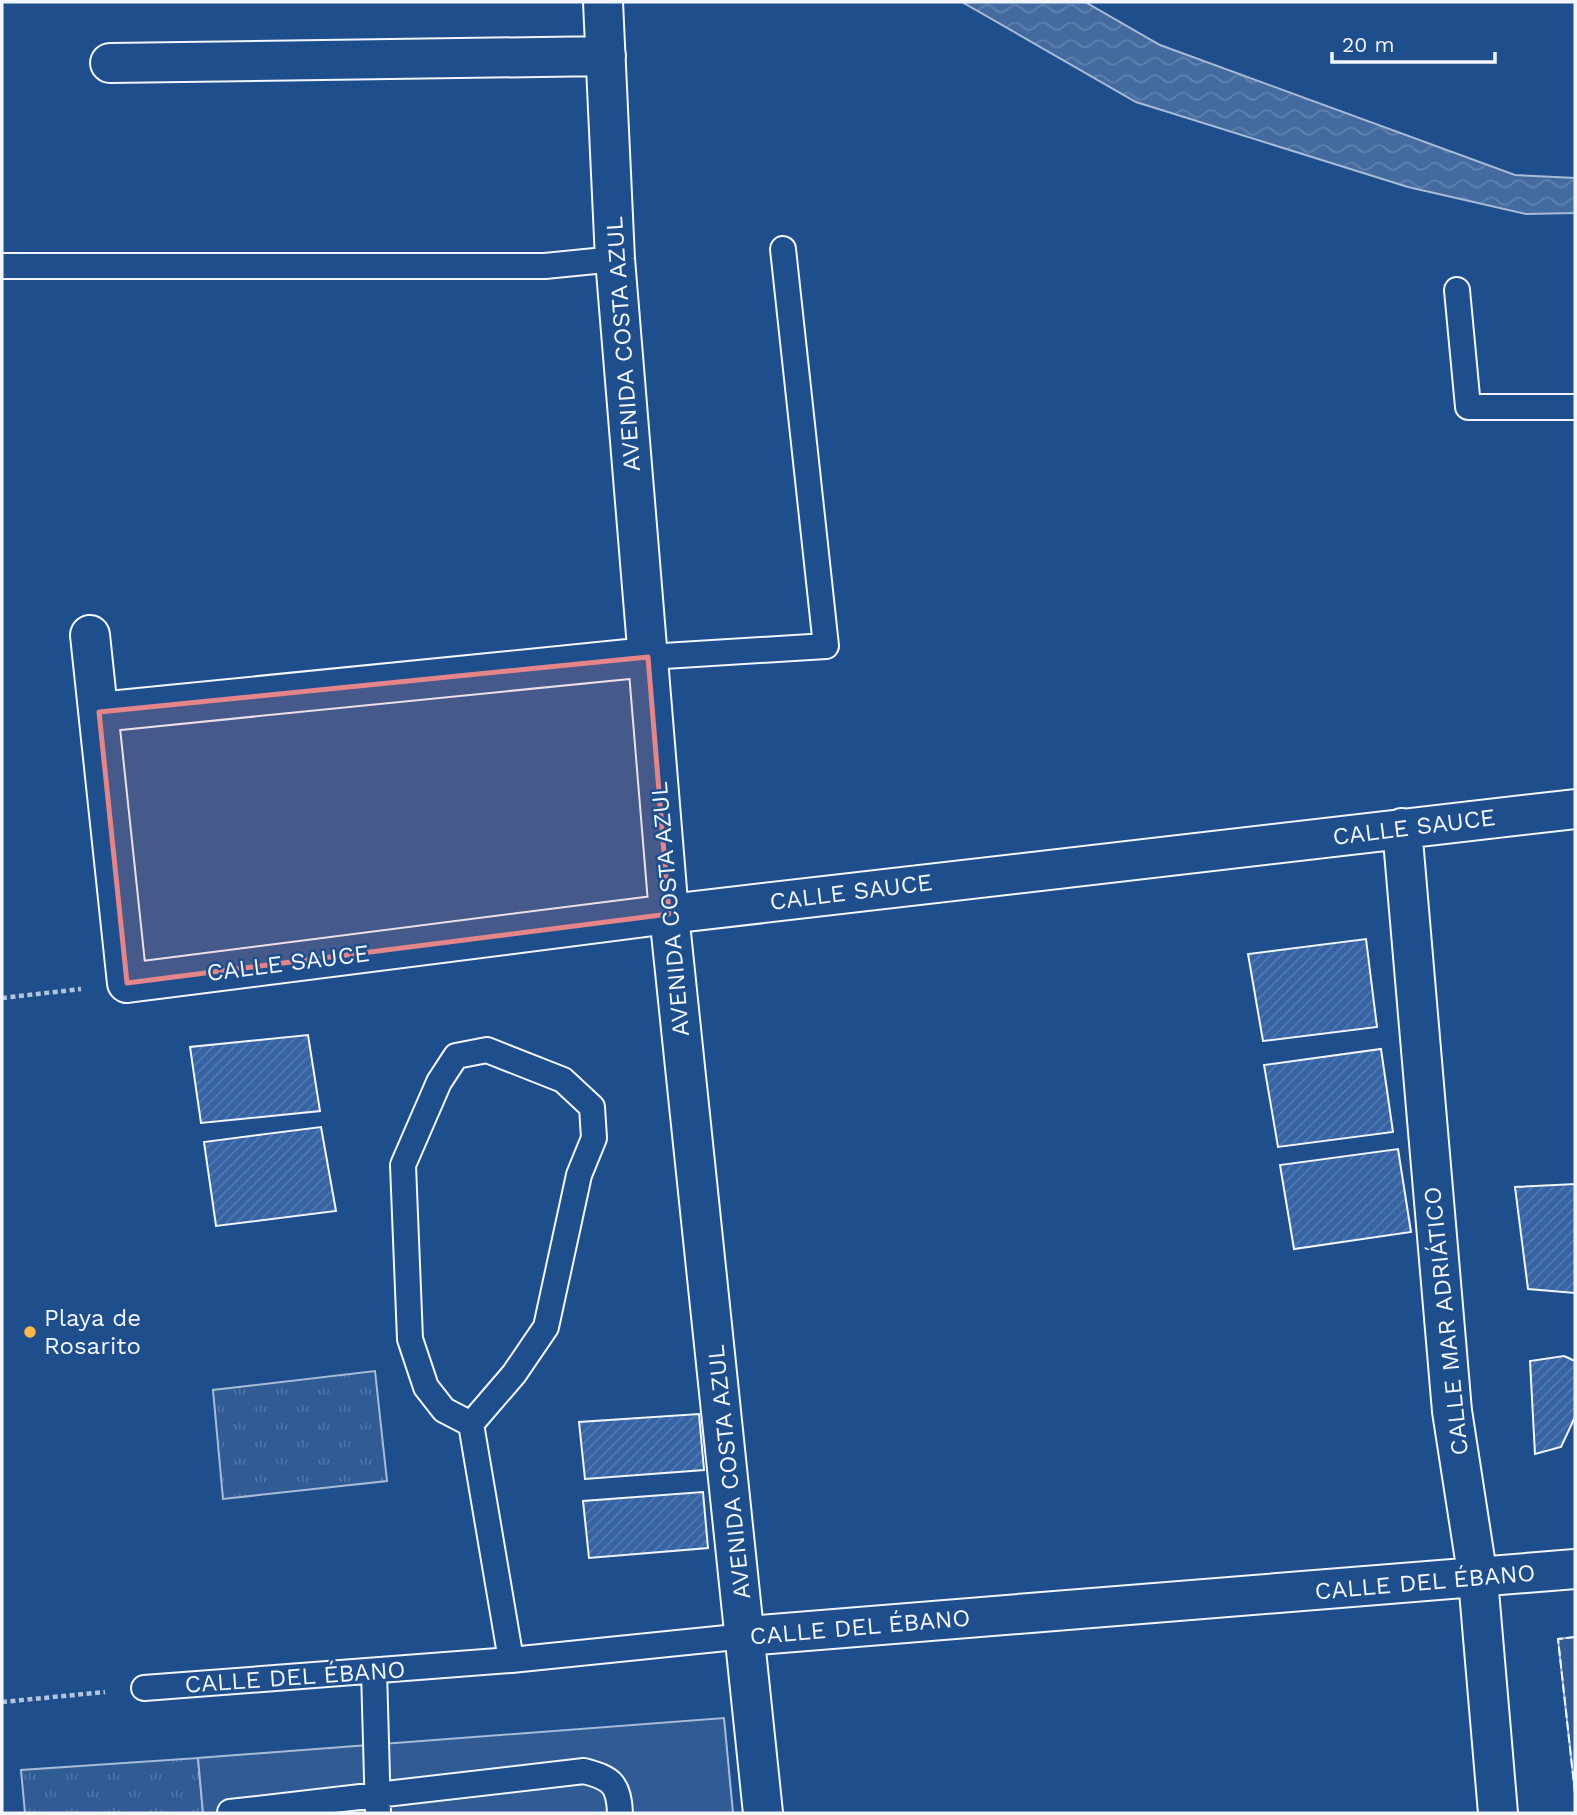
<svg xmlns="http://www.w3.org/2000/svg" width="1577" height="1815" viewBox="0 0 1577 1815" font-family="'Work Sans',sans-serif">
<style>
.grass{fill:url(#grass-tufts);stroke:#a8bbd7;stroke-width:2}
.built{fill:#305b95;stroke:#a8bbd7;stroke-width:2}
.water{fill:url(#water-waves);stroke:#a8bbd7;stroke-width:2}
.building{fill:url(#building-hatch);stroke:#f2f6ff;stroke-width:2}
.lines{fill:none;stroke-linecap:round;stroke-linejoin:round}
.lane-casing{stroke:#f2f6ff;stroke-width:28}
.street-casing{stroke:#f2f6ff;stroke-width:42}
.path{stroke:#b3c4dc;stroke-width:4.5;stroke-dasharray:5 3.5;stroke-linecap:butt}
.lane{stroke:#1f4e8c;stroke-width:24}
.street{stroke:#1f4e8c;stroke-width:38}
.fence{stroke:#f2f6ff;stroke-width:2;stroke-dasharray:9 3.5;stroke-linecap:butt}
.marked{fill:#e38589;fill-opacity:0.2;stroke:#e38589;stroke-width:5;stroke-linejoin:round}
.poi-dot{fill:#ffb74d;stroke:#1f4e8c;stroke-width:2.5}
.labels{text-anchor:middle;stroke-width:5;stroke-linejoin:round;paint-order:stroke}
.street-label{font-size:24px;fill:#f2f6ff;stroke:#1f4e8c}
.poi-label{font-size:24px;fill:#f2f6ff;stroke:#1f4e8c;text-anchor:start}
</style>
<defs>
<pattern id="grass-tufts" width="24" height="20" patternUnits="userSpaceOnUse" patternTransform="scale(1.75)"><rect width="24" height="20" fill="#305b95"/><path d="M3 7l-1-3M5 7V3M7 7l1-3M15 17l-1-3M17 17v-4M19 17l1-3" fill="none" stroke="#4e73a5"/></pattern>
<pattern id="water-waves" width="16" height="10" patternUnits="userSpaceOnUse" patternTransform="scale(1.75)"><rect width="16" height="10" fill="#446ba0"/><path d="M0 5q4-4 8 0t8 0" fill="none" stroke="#5f81ae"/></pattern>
<pattern id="building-hatch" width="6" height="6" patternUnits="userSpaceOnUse" patternTransform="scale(1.75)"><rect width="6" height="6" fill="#3563a3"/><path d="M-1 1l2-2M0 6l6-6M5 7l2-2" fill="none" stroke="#537ab1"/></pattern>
</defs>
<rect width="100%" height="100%" fill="#1f4e8c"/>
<!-- grass -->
<path class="grass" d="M375 1371 387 1481 223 1499 213 1390Z
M198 1758 203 1813H25L21 1770Z"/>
<!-- built -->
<path class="built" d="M1575 1637V1793L1558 1639Z
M724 1718 733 1813H203L198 1758Z"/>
<!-- water -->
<path class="water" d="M962 2H1085L1160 45 1515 175 1575 178V213L1526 214 1408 187 1136 102Z"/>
<!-- building -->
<path class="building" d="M1366 939 1377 1027 1263 1041 1248 954Z
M308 1035 320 1111 201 1123 190 1047Z
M1381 1049 1393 1132 1278 1147 1264 1065Z
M321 1127 336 1211 216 1226 204 1142Z
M1398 1149 1411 1232 1294 1249 1280 1165Z
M1575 1184V1293L1528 1289 1515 1187Z
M1564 1356 1575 1361V1417L1561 1447 1535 1454 1530 1361Z
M699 1414 704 1470 585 1479 579 1422Z
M703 1492 708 1548 589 1558 583 1501Z"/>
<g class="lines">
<!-- lane casing -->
<g class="lane-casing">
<path id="lane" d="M2 266H545L615 259
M1457 290 1468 407H1575
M648 657 826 646 783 249
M487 1050 563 1080 592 1107 594 1138 579 1175 546 1327 514 1374 471 1424 444 1410 426 1387 410 1339 403 1165 439 1082 456 1056Z
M471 1424 511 1660
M374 1671 378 1813
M144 1688 511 1660 746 1636
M230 1812 584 1771C612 1778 619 1785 620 1813"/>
</g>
<!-- street casing -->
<g class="street-casing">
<path id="street" d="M603 2 615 259 669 914 763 1813
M110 63 606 56
M90 635 127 983 669 914 1575 809
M99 712 648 657
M1402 828 1452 1411 1478 1579 1498 1813
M746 1636 1575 1569"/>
</g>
<!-- path -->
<path class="path" d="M2 998 81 989
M2 1702 105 1692"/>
<!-- lane -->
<use href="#lane" class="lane"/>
<!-- street -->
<use href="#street" class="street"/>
<!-- fence -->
<path class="fence" d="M1575 1637 1558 1639 1575 1793"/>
</g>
<!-- marked area -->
<path class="marked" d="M648 657 669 914 127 983 99 712Z"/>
<!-- markers -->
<circle class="poi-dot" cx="30" cy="1332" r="7"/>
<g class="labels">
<!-- street labels -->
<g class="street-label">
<text transform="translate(623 344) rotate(-94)" y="8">AVENIDA COSTA AZUL</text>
<text transform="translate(1414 827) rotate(-7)" y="8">CALLE SAUCE</text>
<text transform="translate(851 892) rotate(-7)" y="8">CALLE SAUCE</text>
<text transform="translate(670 909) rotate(-95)" y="8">AVENIDA COSTA AZUL</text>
<text transform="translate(288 963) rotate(-7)" y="8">CALLE SAUCE</text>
<text transform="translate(1446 1321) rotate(-96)" y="8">CALLE MAR ADRIÁTICO</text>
<text transform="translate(729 1472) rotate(-96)" y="8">AVENIDA COSTA AZUL</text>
<text transform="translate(1425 1582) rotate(-5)" y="8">CALLE DEL ÉBANO</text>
<text transform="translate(860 1627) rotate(-5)" y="8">CALLE DEL ÉBANO</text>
<text transform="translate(295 1677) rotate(-4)" y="8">CALLE DEL ÉBANO</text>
</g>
<!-- poi labels -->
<g class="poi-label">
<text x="44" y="1326">Playa de<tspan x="44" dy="28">Rosarito</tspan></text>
</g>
</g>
<!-- border -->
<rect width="1577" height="1815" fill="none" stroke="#f2f6ff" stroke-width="7"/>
<!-- scale -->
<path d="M1332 52v10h163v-10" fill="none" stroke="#f2f6ff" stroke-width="3.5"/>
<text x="1342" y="52" font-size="21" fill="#f2f6ff" stroke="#1f4e8c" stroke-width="5" paint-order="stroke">20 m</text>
</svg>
